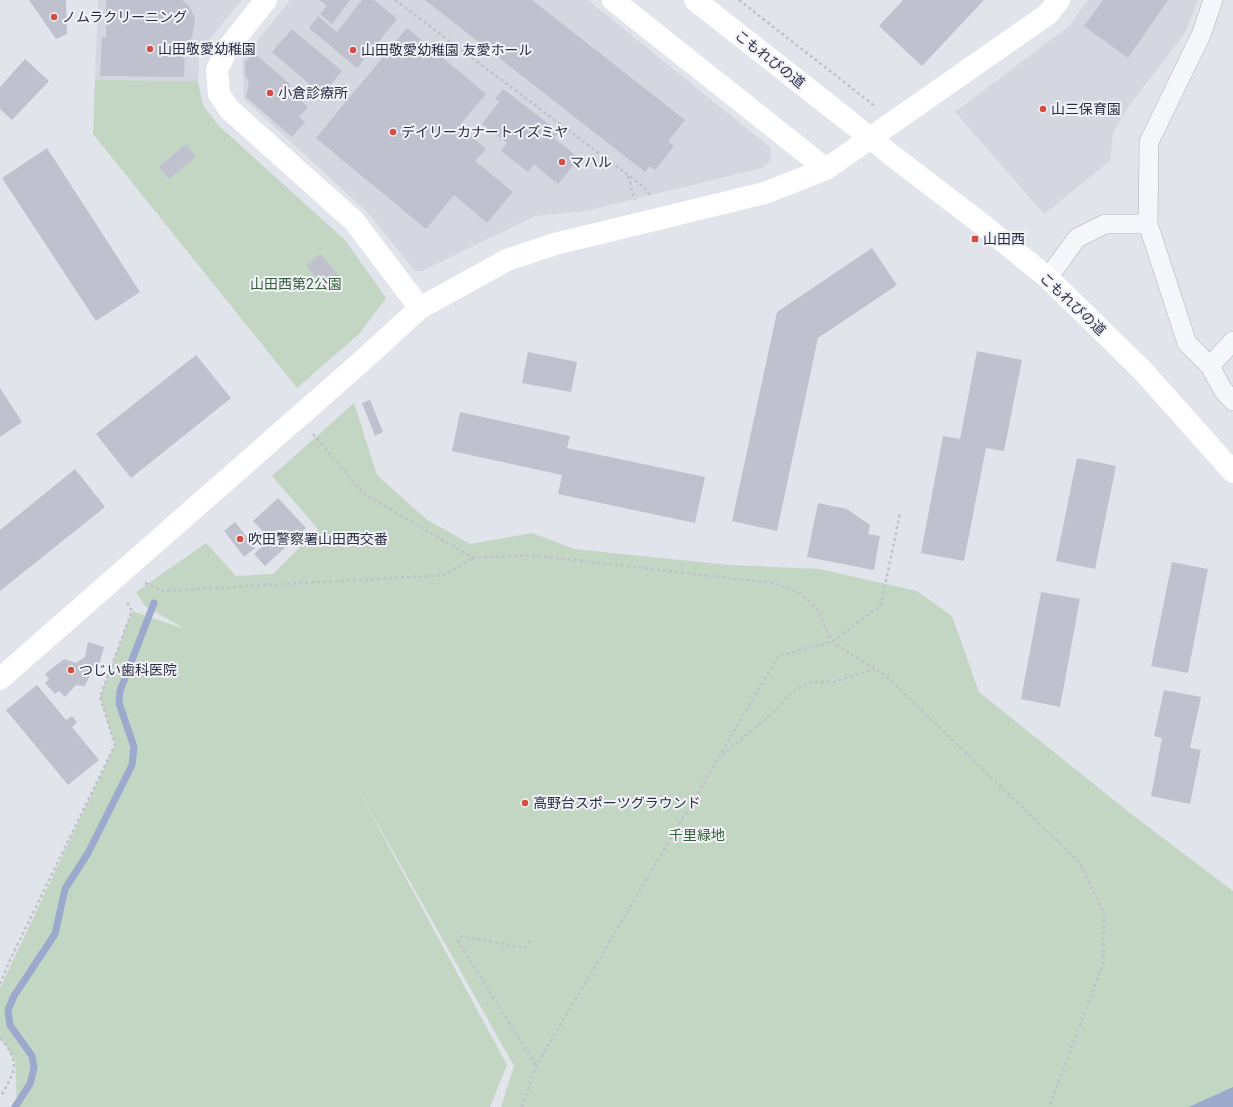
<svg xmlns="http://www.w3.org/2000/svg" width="1233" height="1107" viewBox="0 0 1233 1107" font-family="Roboto,'Noto Sans JP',sans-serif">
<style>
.built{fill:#d4d6e0}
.green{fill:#c3d5c3}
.water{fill:#9ca8cc}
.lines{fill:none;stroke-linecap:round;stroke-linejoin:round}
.stream{stroke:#9ca8cc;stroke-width:7}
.building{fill:#bfc1ce}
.street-casing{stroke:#aaadb9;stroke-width:20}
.path{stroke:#c0c2ca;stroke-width:2.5;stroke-dasharray:3 3;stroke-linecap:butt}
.street{stroke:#f5f6f9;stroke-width:19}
.secondary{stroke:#fff;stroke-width:22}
.secondary-bridge{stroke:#fff;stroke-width:22}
.poi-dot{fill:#d44e43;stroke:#f2f3f8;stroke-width:1.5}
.labels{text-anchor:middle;stroke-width:4;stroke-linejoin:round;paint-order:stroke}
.poi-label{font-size:14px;fill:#292d44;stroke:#f2f3f8;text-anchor:start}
.street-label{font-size:14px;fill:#292d44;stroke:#f2f3f8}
.park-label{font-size:14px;fill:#366038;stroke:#f2f3f8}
</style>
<rect width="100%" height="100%" fill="#e2e4eb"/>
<!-- built -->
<path class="built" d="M98 0H242L210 39 199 59 198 81 95 80Z
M290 0H588L770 147 771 160 762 168 585 211 535 216 422 271H415L368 213 244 99 242 60Z
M1088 0H1198L1185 33 1129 106 1113 133 1110 161 1044 214 955 112 1069 26Z"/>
<!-- green -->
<path class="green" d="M95 80 198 81 203 105 219 126 345 240 386 298 360 333 297 388 93 134Z
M354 403 377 475 426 519 470 544 532 533 574 549 729 565 819 569 917 591 952 616 979 692 1130 813 1233 891V1107H501L514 1066 355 784 507 1065 490 1107H17L15 1061 6 1045 0 1038V988L115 745 100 697 132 611 185 629 145 606 136 592 206 543 236 576 273 574 318 529 272 476Z"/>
<!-- water -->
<path class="water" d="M1233 1087V1107H1189Z"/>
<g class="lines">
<!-- stream -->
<path class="stream" d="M15 1107 30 1084 34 1068 32 1056 10 1025 8 1010 14 996 55 934 65 889 88 853 132 765 134 747 119 703 120 691 154 603"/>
</g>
<!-- building -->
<path class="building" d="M29 0H66L67 34 56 39Z
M106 0H182L190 7 195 19 192 37 185 46 184 77 100 76 102 37 106 38Z
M319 0H350L332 24 320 14 327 6Z
M362 0H374L397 19 357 68 309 28 318 16 337 32Z
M425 0H532L685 120 668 141 674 146 655 170 649 166 645 172Z
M903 0H984L922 66 879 26Z
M1103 0H1168L1128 58 1084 26Z
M407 28 486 94 459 126 486 149 475 161 513 192 487 223 454 195 426 229 316 138Z
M292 29 342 71 322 95 272 52Z
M254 53 291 85 288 89 308 107 299 117 305 122 292 137 246 97 249 83 245 74V62Z
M25 59 49 81 12 120 0 109V87Z
M503 89 559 132 554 138 579 158 558 184 534 164 528 172 501 151 507 143 482 124 499 102 495 99Z
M186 144 196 157 169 179 159 167Z
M47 148 140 292 96 321 2 178Z
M872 248 897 285 818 338 777 531 732 521 777 312Z
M320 254 341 278 327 290 306 266Z
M977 351 1022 360 1004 451 986 448 964 561 921 553 943 436 960 439Z
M528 352 577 362 571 392 522 383Z
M196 355 231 398 131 478 96 434Z
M0 388 22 422 0 437Z
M370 400 383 432 375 436 362 403Z
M460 412 570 436 567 448 705 477 695 523 558 494 562 475 452 451Z
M1077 458 1116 466 1095 569 1056 561Z
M75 469 105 507 0 591V530Z
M278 498 306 528 265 566 254 554 270 539 253 521Z
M818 503 847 509 870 525 868 534 880 536 874 570 807 557Z
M235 522 255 548 244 557 224 531Z
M1172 562 1208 569 1188 673 1151 666Z
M1041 592 1080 599 1060 707 1021 699Z
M88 642 104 647 99 665 95 664 85 686 76 685 65 697 59 691 55 694 45 683 49 679 45 674 64 659 76 663 85 657Z
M37 685 66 720 72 716 77 722 72 727 99 760 68 785 6 710Z
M1164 690 1201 697 1190 748 1201 750 1190 804 1151 796 1162 738 1154 736Z"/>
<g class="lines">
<!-- street casing -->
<g class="street-casing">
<path id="street" d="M1213 0 1201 35 1149 142 1148 224 1187 343 1210 366 1233 341
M1048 278 1077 238 1105 224H1148
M1210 366 1223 390 1233 401"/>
</g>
<!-- path -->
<path class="path" d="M395 0 644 187 651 197
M739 0 876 107
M628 176 635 200
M313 434 363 493 473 558 530 555 773 583 800 593 816 608 832 642 885 675 1080 863 1104 914 1103 964 1049 1107
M145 583 162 591 444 575 473 558
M722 755 768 717 792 692 809 682H834L874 669
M530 941 525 948 462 936 458 941 536 1066
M0 984 10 960 115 745 100 697 132 611 126 600
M0 1038C21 1061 15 1073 0 1097
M522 1107 536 1066 719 757 778 656 832 642 881 605 900 513"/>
<!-- street -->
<use href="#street" class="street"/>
<!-- secondary -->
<path class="secondary" d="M266 0 227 49 217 70 219 94 229 109 354 221 420 308
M613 0 826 169
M695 0 845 118
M894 157 983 225 1048 278 1142 370 1233 472
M0 679 361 362 420 308 507 260 555 244 765 193 826 169 1048 14 1059 0"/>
<!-- secondary-bridge -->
<path class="secondary-bridge" d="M845 118 894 157"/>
</g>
<!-- markers -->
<g class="poi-dot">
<circle cx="54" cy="17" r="4"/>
<circle cx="150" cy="49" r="4"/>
<circle cx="353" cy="50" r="4"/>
<circle cx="270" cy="93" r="4"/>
<circle cx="1043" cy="109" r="4"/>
<circle cx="393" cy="132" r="4"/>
<circle cx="562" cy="162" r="4"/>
<rect x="971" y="235" width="8" height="8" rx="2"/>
<circle cx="240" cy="539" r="4"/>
<circle cx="71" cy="670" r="4"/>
<circle cx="525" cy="803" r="4"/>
</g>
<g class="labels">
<!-- poi labels -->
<g class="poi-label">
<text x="62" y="22">ノムラクリーニング</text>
<text x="158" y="54">山田敬愛幼稚園</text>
<text x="361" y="55">山田敬愛幼稚園 友愛ホール</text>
<text x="278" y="98">小倉診療所</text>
<text x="1051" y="114">山三保育園</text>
<text x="401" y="137">デイリーカナートイズミヤ</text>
<text x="570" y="167">マハル</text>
<text x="983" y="244">山田西</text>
<text x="248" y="544">吹田警察署山田西交番</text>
<text x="79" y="675">つじい歯科医院</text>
<text x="533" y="808">高野台スポーツグラウンド</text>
</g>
<!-- street labels -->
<g class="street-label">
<text transform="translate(770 59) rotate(38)" y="5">こもれびの道</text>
<text transform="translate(1073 304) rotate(43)" y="5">こもれびの道</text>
</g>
<!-- park labels -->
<g class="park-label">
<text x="296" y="289">山田西第2公園</text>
<text x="697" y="840">千里緑地</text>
</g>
</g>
</svg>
